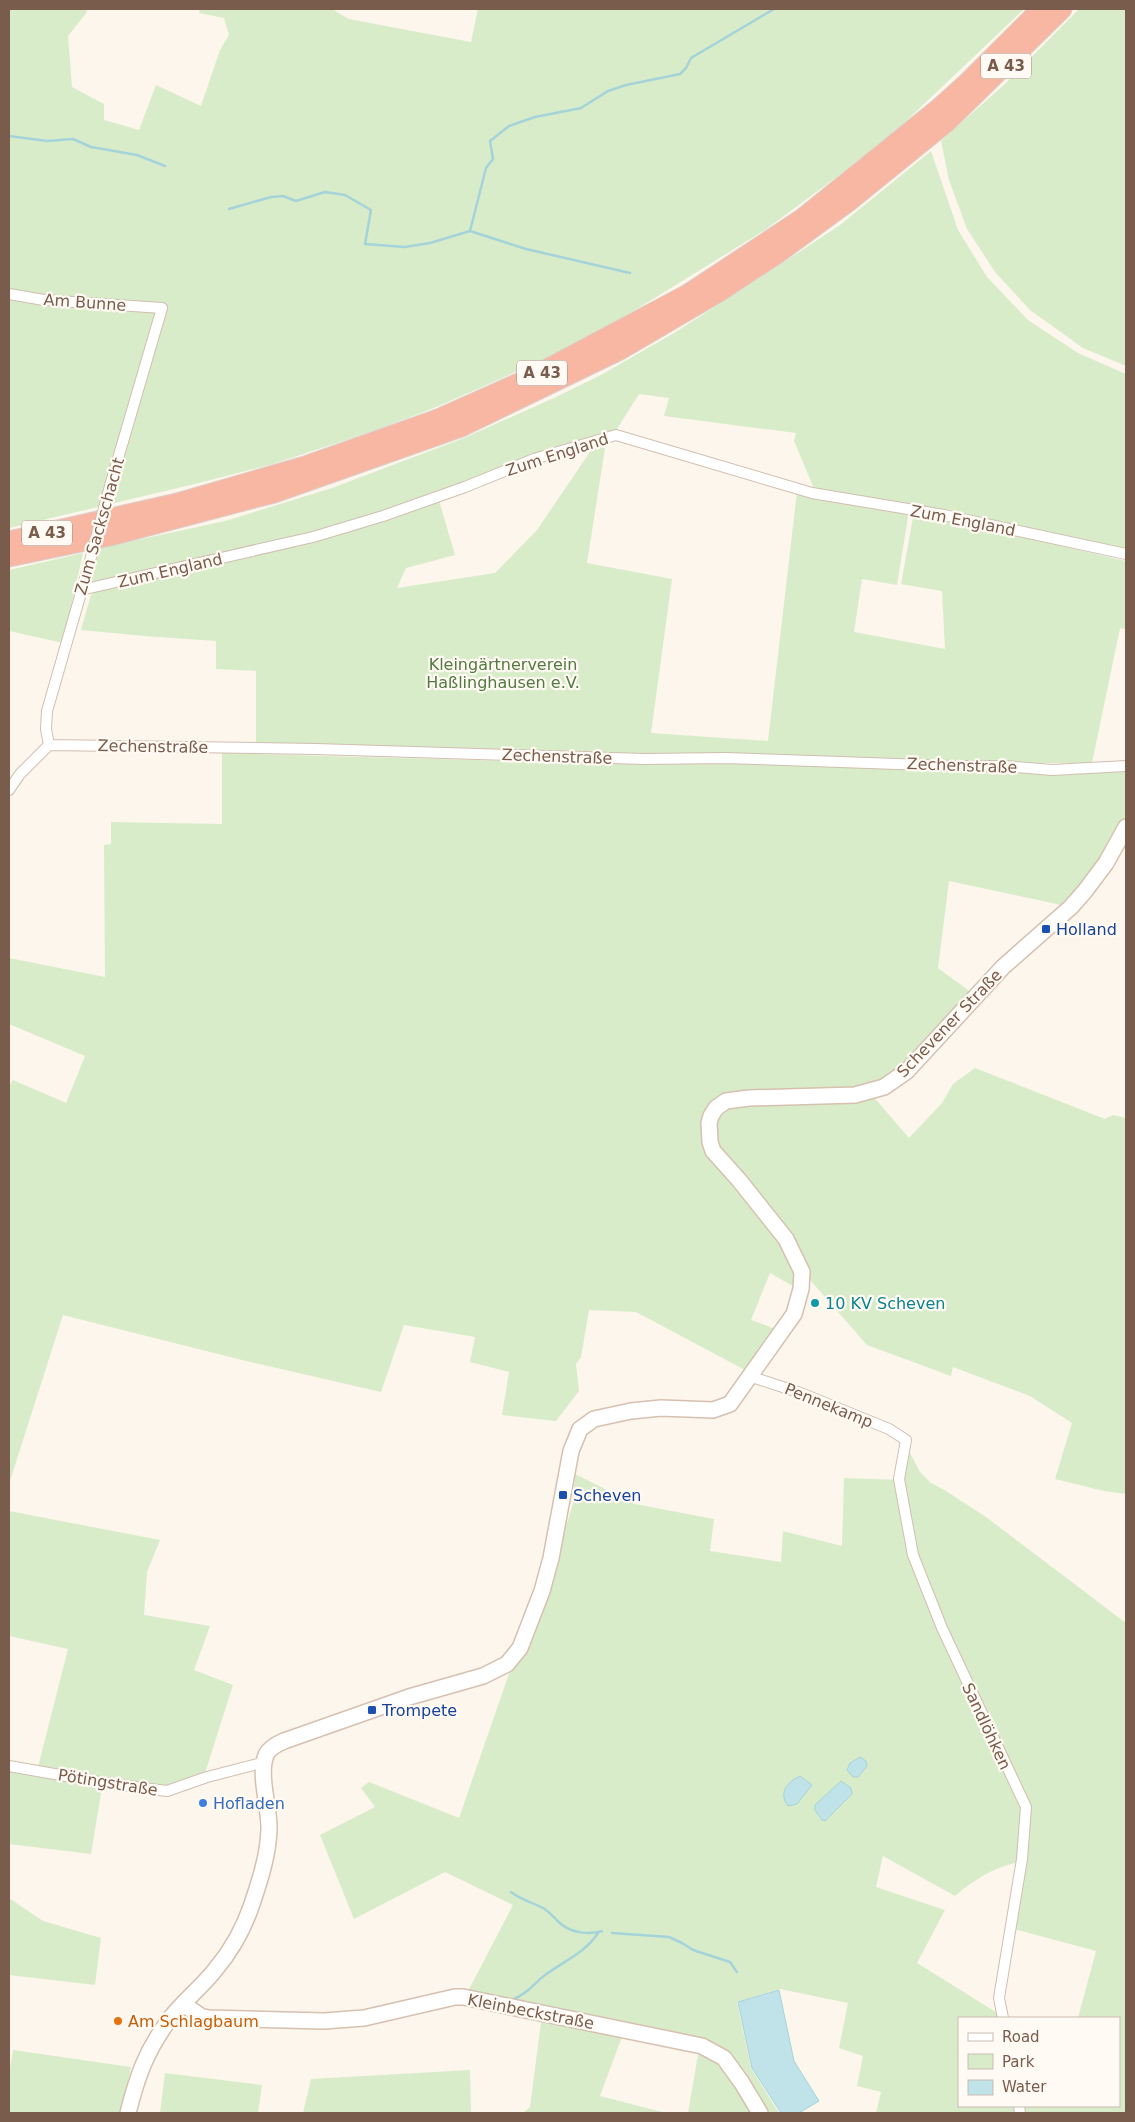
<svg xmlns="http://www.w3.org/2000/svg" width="1135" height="2122" viewBox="0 0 1135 2122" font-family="'DejaVu Sans',sans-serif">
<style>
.green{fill:#d8ecc9;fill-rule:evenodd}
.water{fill:#bfe3e8;stroke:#a5d3da}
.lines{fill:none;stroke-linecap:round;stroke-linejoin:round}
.stream{stroke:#a5d3da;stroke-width:2.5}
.street-casing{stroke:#d1beb0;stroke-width:12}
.secondary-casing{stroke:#d6c0b0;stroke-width:18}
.highway-casing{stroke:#dad1cd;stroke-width:21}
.street{stroke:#fff;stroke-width:10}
.secondary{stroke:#fff;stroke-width:15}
.highway{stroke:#f7b7a3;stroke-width:19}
.street-bridge-casing{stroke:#d1beb0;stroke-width:12;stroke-linecap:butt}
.street-bridge{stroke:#fff;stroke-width:10}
.transit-dot{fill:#1a4fb4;stroke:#fffaf3;stroke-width:2}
.culture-dot{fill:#0f9aa8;stroke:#fffaf3;stroke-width:2}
.shop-dot{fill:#3f7fe0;stroke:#fffaf3;stroke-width:2}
.food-dot{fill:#e8710a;stroke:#fffaf3;stroke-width:2}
.labels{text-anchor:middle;stroke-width:4.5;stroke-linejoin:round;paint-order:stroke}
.shield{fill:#fffaf3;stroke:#a28b7f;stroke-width:1}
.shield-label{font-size:15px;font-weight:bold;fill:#7a5c4d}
.street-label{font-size:16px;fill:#7a5c4d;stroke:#fffaf3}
.park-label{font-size:16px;fill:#537a41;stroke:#fffaf3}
.transit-label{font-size:16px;fill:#164399;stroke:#fffaf3;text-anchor:start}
.culture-label{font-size:16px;fill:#0d838f;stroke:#fffaf3;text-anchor:start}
.shop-label{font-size:16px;fill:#366cbe;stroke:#fffaf3;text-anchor:start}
.food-label{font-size:16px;fill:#c56008;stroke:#fffaf3;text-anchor:start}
</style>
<rect width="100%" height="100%" fill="#fdf6ec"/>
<!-- green -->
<path class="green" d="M9 9H86L87 12 68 36 72 87 104 104V120L139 130 156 85 201 106 220 50 229 35 224 18 199 13 200 9H332L349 19 471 42 478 9H1024L904 123 842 173 765 230 619 320 558 353 439 406 376 430 273 464 203 482 9 528Z
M1079 9H1126V366L1083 348 1030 310 995 272 967 229 949 180 941 141 1006 83Z
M931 151 958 230 987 277 1028 320 1078 353 1126 374V551L815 491 794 441 796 433 664 416 669 398 639 394 615 432 601 434 560 447 438 497 455 555 406 568 397 588 495 573 537 530 594 446 605 448 587 563 672 579 651 733 768 741 797 492 909 511 897 585 862 579 854 632 945 649 942 591 901 584 914 512 1126 561V629L1120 628 1092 763H1029L1034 774 1093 771 1126 768V818L1107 852 1066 906 949 881 938 968 972 993 929 1044 882 1085 854 1092 726 1099 707 1134 783 1241 798 1273V1289L770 1273 751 1320 778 1330 745 1370 636 1312 589 1310 581 1357 576 1364 579 1391 556 1421 502 1415 509 1372 470 1362 475 1337 404 1325 381 1392 246 1361 63 1315 9 1484V1086L13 1080 66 1103 85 1056 9 1024V958L105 977 104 845 111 844V822L222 824V753L549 762 648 763 597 754 256 744V671L216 669V641L144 636 81 630 91 595 95 592 150 576 89 584 100 548 225 521 332 488 464 438 556 397 601 375 674 333 775 268 840 225Z
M83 553 63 643 9 631V570Z
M975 1068 1105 1119 1113 1115 1126 1118V1494L1104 1491 1055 1479 1072 1423 1030 1396 953 1367 951 1376 867 1345 804 1273 715 1150 711 1124 727 1103 872 1095 909 1138 942 1103 953 1084Z
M906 1445 920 1472 931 1483 946 1491 986 1517 1126 1623V2113H876L881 2092 857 2086 863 2056 839 2048 848 2003 780 1989 737 2002 751 2068 779 2113H764L725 2056 466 1995 513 1905 445 1872 354 1919 320 1835 375 1807 361 1788 369 1782 459 1818 512 1665 543 1601 573 1504 575 1474 635 1504 714 1519 710 1551 781 1562 783 1531 842 1546 844 1478 901 1480ZM883 1856 955 1896C976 1878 998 1865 1025 1861L1014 1929 1096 1951 1078 2018H1119V2106H959V2018H1001L999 2014 917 1963 945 1910 876 1887Z
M9 1511 160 1540 147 1572 144 1615 210 1626 194 1670 233 1685 204 1776C190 1780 175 1787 160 1787 120 1787 77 1774 38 1767L68 1649 9 1636Z
M9 1770 102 1787 91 1854 9 1844Z
M9 1898 43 1921 101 1938 95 1985 9 1975Z
M542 2015 623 2034 600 2096 666 2113H523L530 2107Z
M699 2049 722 2060 755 2113H688Z
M13 2050 131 2067 121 2113H9V2075Z
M470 2070 471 2113H303L311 2079Z
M165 2073 262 2085 258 2113H160Z"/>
<!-- water -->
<path class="water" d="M860 1757 866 1761 867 1766 858 1777H853L847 1770 850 1763Z
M800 1776 812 1785 797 1804 788 1806C778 1793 787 1782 800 1776Z
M841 1781 851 1788 852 1794 825 1821 822 1820 815 1810V1805Z
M779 1990 794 2061 819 2101 799 2113H781L752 2068 738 2002Z"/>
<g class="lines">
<!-- stream -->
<path class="stream" d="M9 136 47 141 73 139 91 147 137 155 165 166
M229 209 271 197 283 196 296 201 325 192 345 195 371 210 365 244 405 247 430 243 470 231 486 168 493 159 490 141 509 126 535 117 581 108 608 91 626 85 680 74 686 68 691 58 774 9
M470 231 526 249 630 273
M511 1892C521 1900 532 1902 543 1908 550 1912 555 1919 561 1924 572 1933 589 1935 602 1931
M612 1933 669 1937 682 1943 693 1950 730 1962 737 1972
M514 1999C530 1992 532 1985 545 1975 564 1961 585 1953 598 1933"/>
<!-- street casing -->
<g class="street-casing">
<path id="street" d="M9 294 44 300 162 308 110 486
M81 590 313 537 383 516 465 487 534 459 616 435 812 493 944 515 1126 554
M49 745 46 729 47 711 87 572
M9 790 20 774 49 745 316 749 645 759 725 758 954 766H1005L1052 770 1126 766
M749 1376 798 1392 889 1429 906 1440 899 1479 913 1555 942 1628 1026 1807 1022 1859 999 1998 1003 2018
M9 1766 105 1783 167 1791 207 1777 265 1762
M1019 2106 1020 2113"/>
</g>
<!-- secondary casing -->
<g class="secondary-casing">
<path id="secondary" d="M183 2004 202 2017 209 2018 324 2021 364 2018 455 1997H463L702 2046 724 2058 742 2083 760 2113
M128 2113C137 2077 146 2051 169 2020 182 2002 201 1988 215 1970 231 1951 244 1928 252 1904 260 1880 268 1856 269 1830 270 1809 258 1775 266 1755 269 1748 277 1744 284 1741L409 1697 483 1676 507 1664 520 1648 542 1591 551 1558 571 1451 580 1429 594 1419 631 1411 661 1408 713 1410 730 1404 794 1314 801 1289 802 1272 786 1239 739 1180 713 1151 710 1142 709 1123 711 1116 716 1108 726 1101 749 1098 855 1095 884 1087 907 1071 1003 967 1071 907 1085 891 1106 863 1126 827"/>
</g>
<!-- highway casing -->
<g class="highway-casing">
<path id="highway" d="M9 541 177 503 308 465 438 419 532 377 688 294 803 218 938 109 968 82 1041 9
M9 557 110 536 274 493 461 427 620 350 719 292 777 254 848 202 948 121 1062 9"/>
</g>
<!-- street -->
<use href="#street" class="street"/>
<!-- secondary -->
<use href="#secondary" class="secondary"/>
<!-- highway -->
<use href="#highway" class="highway"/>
<!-- street-bridge casing -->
<g class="street-bridge-casing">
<path id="street-bridge" d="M87 572 110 486"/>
</g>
<!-- street-bridge -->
<use href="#street-bridge" class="street-bridge"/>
</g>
<!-- markers -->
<g class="transit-dot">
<rect x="1041" y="924" width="10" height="10" rx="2.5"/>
<rect x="558" y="1490" width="10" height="10" rx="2.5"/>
<rect x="367" y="1705" width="10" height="10" rx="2.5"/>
</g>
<circle class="culture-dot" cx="815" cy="1303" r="5"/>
<circle class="shop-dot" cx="203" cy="1803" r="5"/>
<circle class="food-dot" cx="118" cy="2021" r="5"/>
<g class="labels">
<!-- shield labels -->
<g class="shield">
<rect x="981" y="53.5" width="50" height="25" rx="4"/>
<rect x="517" y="360.5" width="50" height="25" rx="4"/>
<rect x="22" y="520.5" width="50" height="25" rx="4"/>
</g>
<g class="shield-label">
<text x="1006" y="71">A 43</text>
<text x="542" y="378">A 43</text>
<text x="47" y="538">A 43</text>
</g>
<!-- street labels -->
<g class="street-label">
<text transform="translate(85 302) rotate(4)" y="6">Am Bunne</text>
<text transform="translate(557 454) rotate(-18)" y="6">Zum England</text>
<text transform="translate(963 520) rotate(11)" y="6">Zum England</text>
<text transform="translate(99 526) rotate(-74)" y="6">Zum Sackschacht</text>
<text transform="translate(170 570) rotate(-13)" y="6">Zum England</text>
<text transform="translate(153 746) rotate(1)" y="6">Zechenstraße</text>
<text transform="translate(557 756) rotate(2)" y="6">Zechenstraße</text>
<text transform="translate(962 765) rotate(2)" y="6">Zechenstraße</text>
<text transform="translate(949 1023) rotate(-46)" y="6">Schevener Straße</text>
<text transform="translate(829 1405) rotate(22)" y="6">Pennekamp</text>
<text transform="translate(987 1726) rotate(65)" y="6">Sandlöhken</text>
<text transform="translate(108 1782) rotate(9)" y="6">Pötingstraße</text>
<text transform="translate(531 2011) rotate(11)" y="6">Kleinbeckstraße</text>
</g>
<!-- park labels -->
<g class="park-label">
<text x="503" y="670">Kleingärtnerverein<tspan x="503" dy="18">Haßlinghausen e.V.</tspan></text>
</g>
<!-- transit labels -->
<g class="transit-label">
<text x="1056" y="935">Holland</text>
<text x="573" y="1501">Scheven</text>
<text x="382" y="1716">Trompete</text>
</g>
<!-- culture labels -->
<g class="culture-label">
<text x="825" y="1309">10 KV Scheven</text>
</g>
<!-- shop labels -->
<g class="shop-label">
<text x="213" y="1809">Hofladen</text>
</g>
<!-- food labels -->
<g class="food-label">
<text x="128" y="2027">Am Schlagbaum</text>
</g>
</g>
<!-- border -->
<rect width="1135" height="2122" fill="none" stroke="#7a5c4d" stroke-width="20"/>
<!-- legend -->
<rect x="958" y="2017" width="162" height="90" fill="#fffaf3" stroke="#cabbb1"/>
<rect x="968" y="2033" width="25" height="8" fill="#ffffff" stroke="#cabbb1"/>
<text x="1002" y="2042" font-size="15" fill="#7a5c4d">Road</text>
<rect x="968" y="2054" width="25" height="15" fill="#d8ecc9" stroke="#cabbb1"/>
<text x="1002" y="2067" font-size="15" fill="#7a5c4d">Park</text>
<rect x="968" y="2080" width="25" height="15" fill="#bfe3e8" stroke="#cabbb1"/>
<text x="1002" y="2092" font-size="15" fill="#7a5c4d">Water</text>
</svg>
